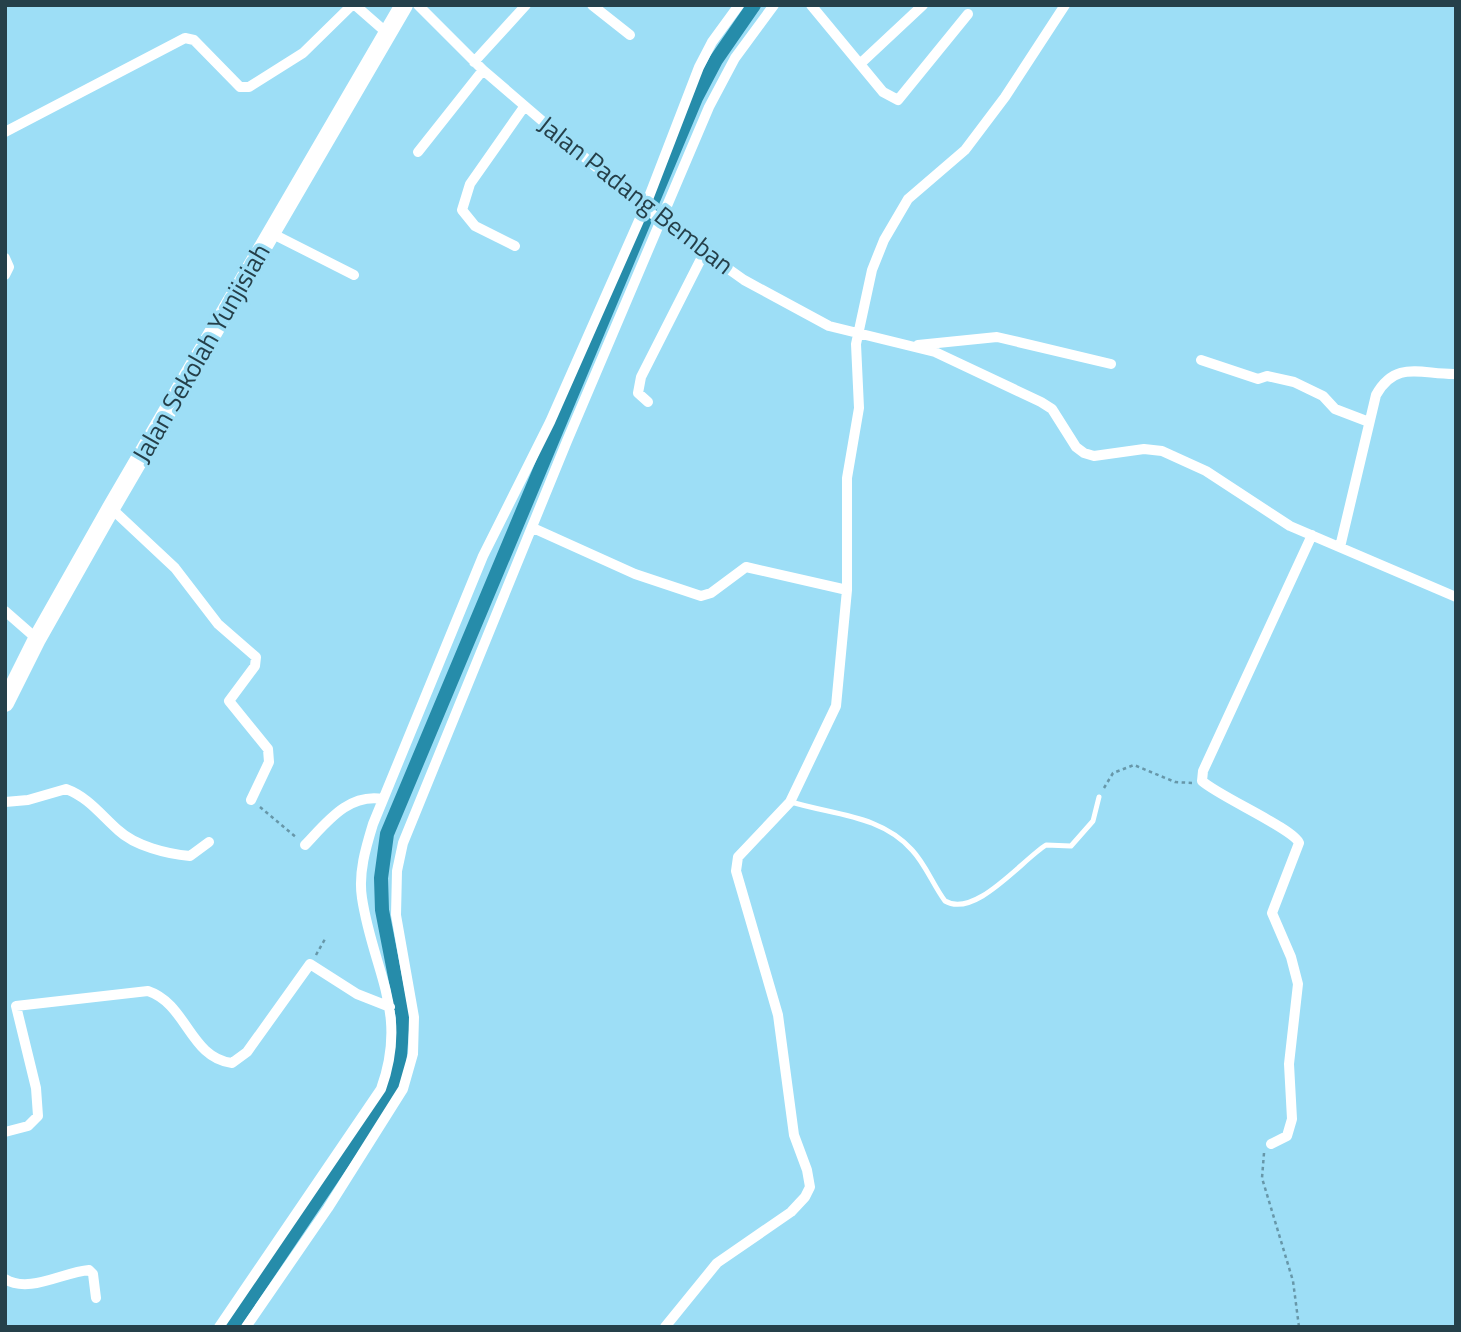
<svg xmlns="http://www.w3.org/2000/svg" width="1461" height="1332" viewBox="0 0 1461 1332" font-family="'Titillium Web',sans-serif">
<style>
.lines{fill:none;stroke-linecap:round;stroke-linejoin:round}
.canal{stroke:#268caa;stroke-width:14}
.path{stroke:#6797a9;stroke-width:2.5;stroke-dasharray:3.5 3.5;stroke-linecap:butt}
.service{stroke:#fff;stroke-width:5}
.minor{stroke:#fff;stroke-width:10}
.primary{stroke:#fff;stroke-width:18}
.labels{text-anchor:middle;stroke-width:7;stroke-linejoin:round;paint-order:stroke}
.street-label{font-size:26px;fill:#25404a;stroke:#9ddef6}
</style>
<rect width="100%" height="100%" fill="#9ddef6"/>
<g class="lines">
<!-- canal -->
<path class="canal" d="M232 1327 392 1089 399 1067 403 1018 382 910 381 878 387 834 696 98 716 60 754 5"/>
<!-- path -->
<path class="path" d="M1104 788 1113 773 1134 765 1175 782 1192 783
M260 807 297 838
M316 955 325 939
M1264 1153 1262 1178 1293 1281 1299 1327"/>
<!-- service -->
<path class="service" d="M791 802C834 815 881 815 912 850 926 865 933 885 945 901 975 919 1022 860 1046 845L1071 846 1093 821 1099 797"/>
<!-- minor -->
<path class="minor" d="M355 5 387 33
M418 5 483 70 590 162 661 221 744 280 829 326 935 352 1041 402 1052 409 1076 447 1084 453 1094 456 1144 449 1162 451 1206 471 1290 526 1456 597
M592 5 630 35
M811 5 883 92 898 100 968 14
M474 62 526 5
M861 63 923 5
M5 132 185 38 194 40 240 87H249L303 53 352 5
M418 152 483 70
M271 233 354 275
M515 246 475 226 462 210 470 184 524 107
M5 258 9 267 5 275
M918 345 997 337 1111 364
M1201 360 1258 379 1267 376 1294 382 1323 396 1335 409 1369 422
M648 402 638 393 641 377 704 253
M111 508 175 568 218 624 256 657 255 666 229 701 268 749 269 762 251 800
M533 528 635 574 701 596 711 593 746 567 847 590
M1340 547 1376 395C1396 359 1422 375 1456 374
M5 611 37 639
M5 802 28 800 66 789C88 797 101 815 118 830 135 846 167 854 190 856L209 842
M305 845C327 822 348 793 383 799
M5 1132 28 1126 38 1116 36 1088 16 1006 148 991C187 1004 190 1058 232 1063L247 1052 310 964 357 994 390 1007
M1271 1144 1287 1136 1292 1119 1289 1064 1298 984 1291 957 1272 913 1299 843C1294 829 1220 797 1202 781L1203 771 1312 535
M5 1279C29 1294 63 1272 89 1270L93 1274 96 1298
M219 1327 381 1089C409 1012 373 971 362 898 358 873 366 847 373 824L483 556 550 422 645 207 699 67 712 42 739 5
M246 1327 328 1208 403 1089 413 1054 414 1017 396 915 397 871 403 843 567 441 709 107 735 58 774 5
M665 1327 717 1263 791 1212 805 1197 810 1187 807 1170 794 1135 778 1015 736 871 738 857 790 802 836 706 847 590V478L859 408 856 344 872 270 884 240 908 199 965 150 1005 97 1065 5"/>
<!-- primary -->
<path class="primary" d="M5 703 37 639 111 508 404 5"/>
</g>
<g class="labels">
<!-- street labels -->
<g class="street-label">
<text transform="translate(636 195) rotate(38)" y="9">Jalan Padang Bemban</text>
<text transform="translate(201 353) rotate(-60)" y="9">Jalan Sekolah Yunjisiah</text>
</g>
</g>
<!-- border -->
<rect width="1461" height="1332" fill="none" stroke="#25404a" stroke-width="14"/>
</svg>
